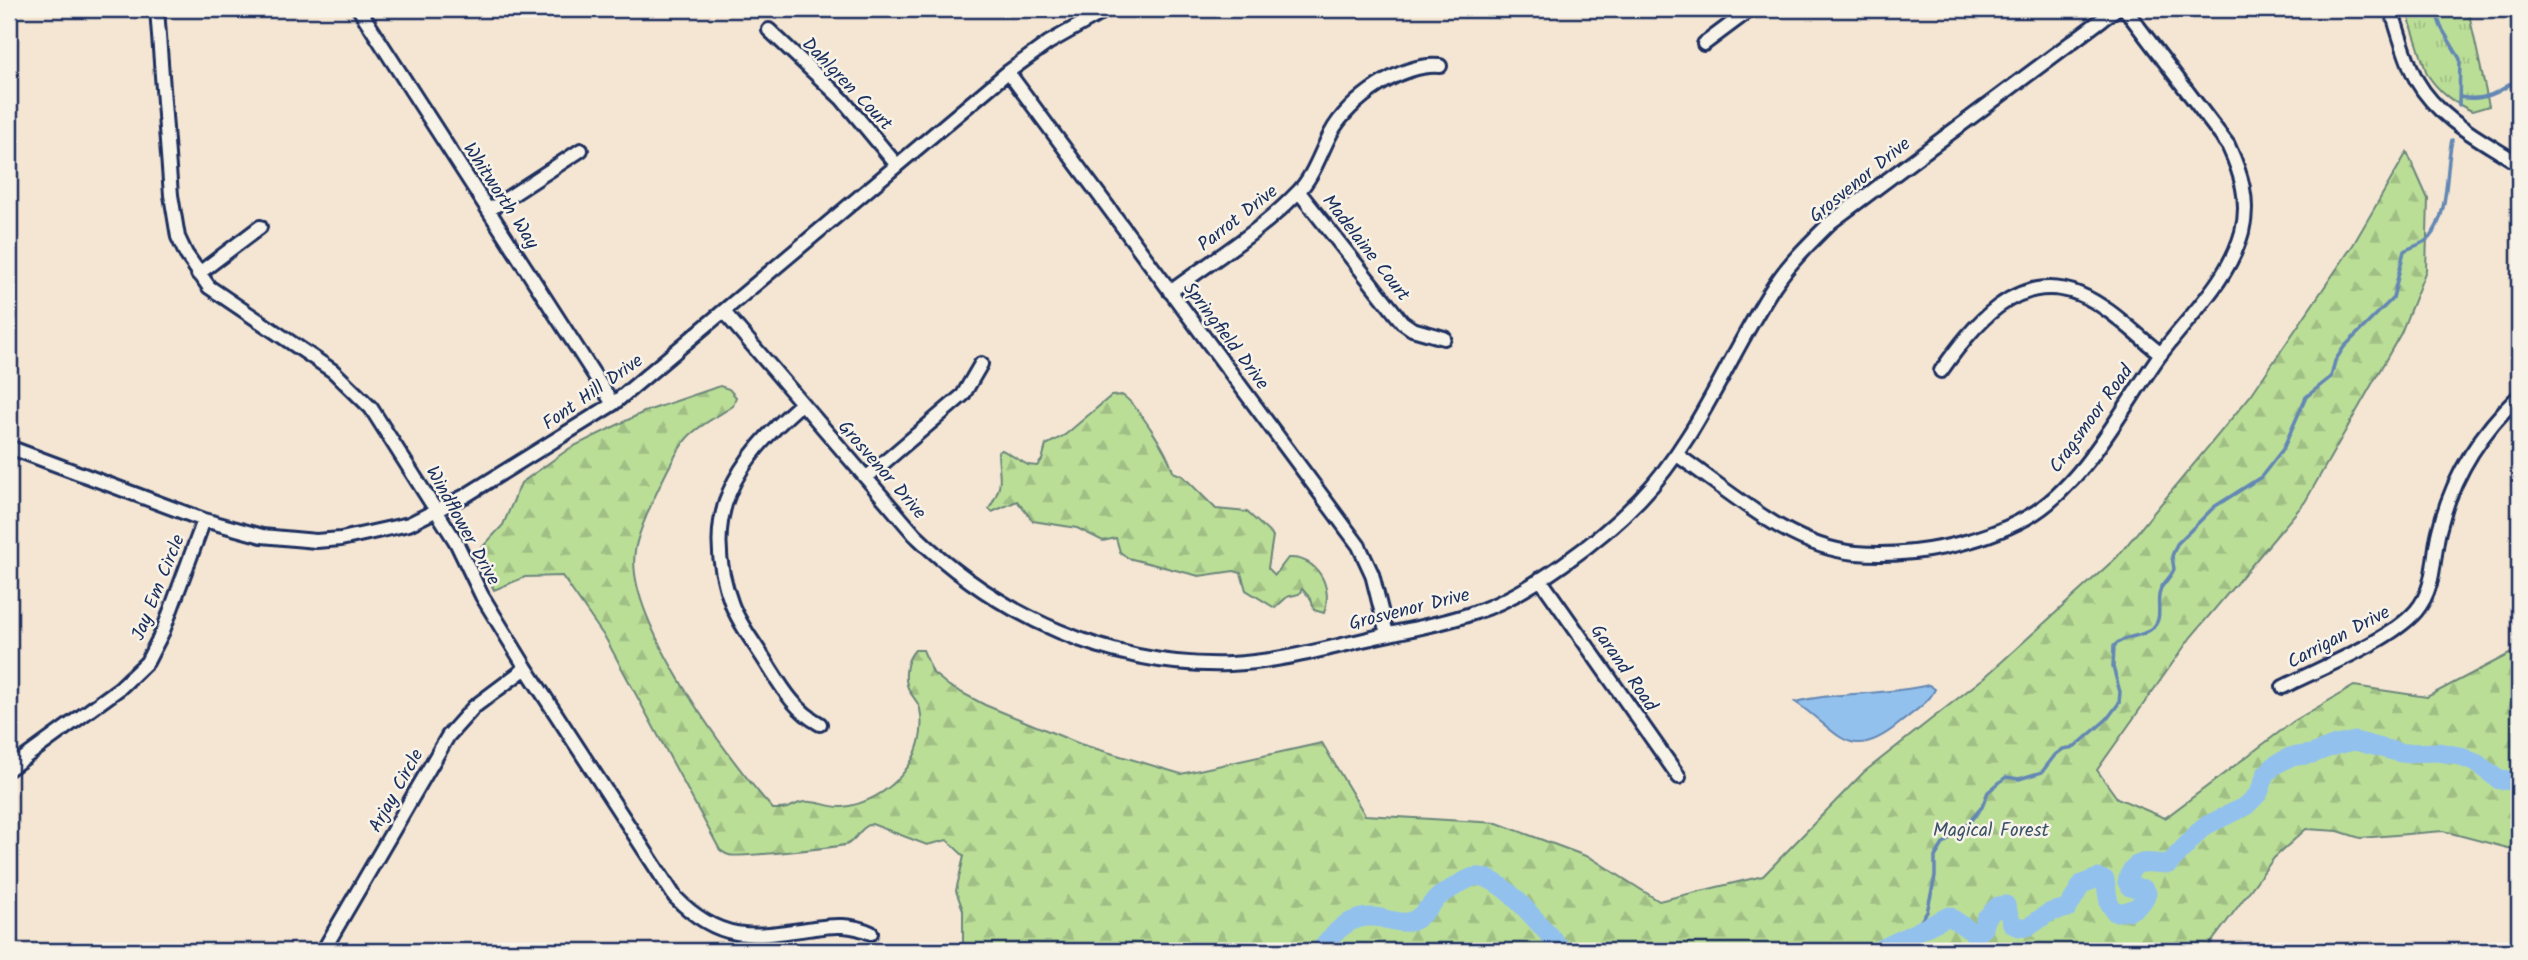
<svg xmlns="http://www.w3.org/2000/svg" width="2528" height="960" viewBox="0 0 2528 960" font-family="Kalam,sans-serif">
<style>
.forest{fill:url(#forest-firs);stroke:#6b867a;stroke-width:2}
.park{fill:url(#park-tufts);stroke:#6b867a;stroke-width:2}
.water{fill:#93c1ee;stroke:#6387b4;stroke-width:2}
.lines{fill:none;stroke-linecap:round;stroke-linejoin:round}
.stream{stroke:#6387b4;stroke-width:3.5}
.river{stroke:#93c1ee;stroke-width:19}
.street-casing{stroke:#1b2f5e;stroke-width:18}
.street{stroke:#f7f3e8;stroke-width:12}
.labels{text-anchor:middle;stroke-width:5;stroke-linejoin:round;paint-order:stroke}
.street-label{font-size:19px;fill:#1b2f5e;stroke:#f7f3e8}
.park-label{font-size:19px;fill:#3b5269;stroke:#f7f3e8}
</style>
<defs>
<pattern id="forest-firs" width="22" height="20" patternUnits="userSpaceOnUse" patternTransform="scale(1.75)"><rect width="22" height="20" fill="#bbde97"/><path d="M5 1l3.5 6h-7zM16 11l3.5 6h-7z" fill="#a0bf85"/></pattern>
<pattern id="park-tufts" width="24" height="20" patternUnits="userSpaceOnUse" patternTransform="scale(1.75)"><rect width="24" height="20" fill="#bbde97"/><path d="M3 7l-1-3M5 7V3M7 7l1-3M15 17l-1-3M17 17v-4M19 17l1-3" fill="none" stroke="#a0bf85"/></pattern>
</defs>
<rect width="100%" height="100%" fill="#f5e6d3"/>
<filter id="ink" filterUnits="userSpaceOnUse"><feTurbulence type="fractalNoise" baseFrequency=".0143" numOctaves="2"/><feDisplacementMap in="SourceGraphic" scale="14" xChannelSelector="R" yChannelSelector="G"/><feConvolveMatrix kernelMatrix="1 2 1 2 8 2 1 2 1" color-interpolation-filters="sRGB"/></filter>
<g filter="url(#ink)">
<!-- forest -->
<path class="forest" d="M2407 152 2428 199 2426 270 2401 333 2305 502 2191 637 2097 770 2117 798 2165 818 2294 721 2354 686 2427 697 2519 649V851L2443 831 2360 838 2338 831 2306 829 2274 858 2205 951H966L963 943V910L956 891 964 856 947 840 927 845 872 824C860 827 858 838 848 844 842 847 736 858 729 855 725 854 723 852 720 850L606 639 562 576 525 577 494 590 476 554 503 525 521 483 570 448 644 412 720 386 729 389 736 397 733 406C720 415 701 424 689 436 674 451 638 529 635 551 624 617 729 761 773 809 793 810 791 804 804 802 816 800 830 808 842 807 889 802 930 757 920 709 918 701 912 697 909 690 903 678 906 659 915 650H923L933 673 949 686 985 705 1080 744 1181 774 1322 743 1365 815 1497 823 1591 858 1659 901 1763 876 1864 772 1985 677 2117 557 2251 395 2353 245Z
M1122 395C1137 404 1169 454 1173 472L1183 476 1216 509 1247 512 1273 536 1268 568 1275 575 1288 558C1317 556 1334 587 1324 613L1314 610 1311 599 1302 589 1299 594 1287 597 1275 608 1246 590 1241 573 1234 571 1199 576 1128 558 1120 552 1116 538 1103 541 1077 528 1033 521 1017 501 992 512 989 509C1005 481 999 482 998 452L1002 450 1028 465 1037 466 1042 460 1046 445 1065 435 1111 396Z"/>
<!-- park -->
<path class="park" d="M2406 9H2468L2489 106 2472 111C2452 102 2439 92 2427 74Z"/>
<!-- water -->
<path class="water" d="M1929 685 1935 689C1929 703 1912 713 1900 723 1848 766 1839 731 1795 702 1838 691 1883 696 1929 685Z"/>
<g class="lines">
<!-- stream -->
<path class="stream" d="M2435 9 2441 27 2460 59 2459 105
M2460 97C2484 102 2500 92 2519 78
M1911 935 1927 912 1935 877V857L1943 844 1970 821 1982 807 1988 792 2006 777 2019 779 2042 772 2055 755 2063 749 2075 747 2107 719 2119 703 2120 692 2113 667 2114 646C2125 635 2138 638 2150 630 2166 619 2154 602 2161 588 2165 581 2171 577 2174 569L2172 556 2177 544 2214 507 2261 477 2283 449 2306 397 2331 377 2335 361 2344 347 2393 298 2404 251C2411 247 2424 244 2429 238 2450 214 2445 170 2452 140"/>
<!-- river -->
<path class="river" d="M1320 951C1336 929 1352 913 1381 918 1389 920 1400 923 1408 922 1422 920 1430 903 1441 895 1450 890 1465 879 1474 877 1503 872 1544 933 1564 951
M1877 951 1949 916 1975 934 1983 929 1985 919 1998 906 2006 905 2012 924C2028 933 2034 922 2047 914 2053 910 2061 910 2068 908L2082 884 2098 878 2105 880 2109 903 2115 912C2129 913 2143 907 2147 893L2144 889 2130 887 2127 882C2133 855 2149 864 2169 864L2203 827 2246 806 2259 793 2266 774 2275 765 2290 757 2312 754 2336 745 2355 741 2401 753 2439 752 2459 756 2478 764 2499 780 2516 781 2519 787"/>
<!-- street casing -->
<g class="street-casing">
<path id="street" d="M157 9 171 195 178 237 186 254 209 287 333 371 371 408 456 542 482 596 526 668 675 897C721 944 754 937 814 928 834 925 852 924 871 933
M359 9 613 404
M2391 9C2399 33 2405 59 2417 81 2439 120 2484 141 2519 164
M769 30 842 99 896 164
M1704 44 1751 9
M1008 72 1359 546 1372 574 1387 634
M1299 192 1402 322 1412 329 1444 338
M489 210 581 150
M198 274 260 227
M1170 292C1213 260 1261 231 1297 193 1314 176 1320 153 1331 133 1348 100 1403 62 1440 66
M724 312 915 535C998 616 1112 668 1230 664 1279 662 1328 648 1376 637 1409 629 1444 624 1476 612 1528 595 1602 539 1640 499 1699 438 1728 356 1774 286 1790 262 1811 242 1831 222L2116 9
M1941 371C1972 327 2016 269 2079 294 2109 306 2135 334 2161 354
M801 404C736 461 698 515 732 605 739 623 752 640 762 656 779 682 792 709 820 724
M9 447 204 520 262 536 316 541 341 539 409 524 465 496 613 404 1008 72 1048 43 1108 9
M1677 455C1731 492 1789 547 1856 553 1911 558 1979 544 2026 518 2083 487 2123 406 2160 355 2189 316 2229 280 2242 232 2250 201 2241 173 2228 145L2125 9
M867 477 963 395 981 364
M1540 579 1679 777
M2283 687C2320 668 2390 641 2416 611 2436 587 2432 559 2439 531 2452 477 2479 434 2519 396
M9 769 120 688 147 662 163 631 204 520
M323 951 448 736 474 707 526 668"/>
</g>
<!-- street -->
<use href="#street" class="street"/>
</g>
</g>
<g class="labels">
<!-- street labels -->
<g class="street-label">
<text transform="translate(848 83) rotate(46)" y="7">Dahlgren Court</text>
<text transform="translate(1859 179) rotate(-39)" y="7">Grosvenor Drive</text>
<text transform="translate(502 195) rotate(57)" y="7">Whitworth Way</text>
<text transform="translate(1237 217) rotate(-38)" y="7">Parrot Drive</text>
<text transform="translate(1367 247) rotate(52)" y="7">Madelaine Court</text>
<text transform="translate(1227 335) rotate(53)" y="7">Springfield Drive</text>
<text transform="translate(592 391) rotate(-35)" y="7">Font Hill Drive</text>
<text transform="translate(2090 418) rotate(-54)" y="7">Cragsmoor Road</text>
<text transform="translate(883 469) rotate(49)" y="7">Grosvenor Drive</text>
<text transform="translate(464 525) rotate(61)" y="7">Windflower Drive</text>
<text transform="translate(157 587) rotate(-68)" y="7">Jay Em Circle</text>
<text transform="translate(1409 608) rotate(-14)" y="7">Grosvenor Drive</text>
<text transform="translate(2338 636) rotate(-28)" y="7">Carrigan Drive</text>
<text transform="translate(1625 667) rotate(55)" y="7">Garand Road</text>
<text transform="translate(395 790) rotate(-61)" y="7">Arjay Circle</text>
</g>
<!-- park labels -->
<g class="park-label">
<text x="1991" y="836">Magical Forest</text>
</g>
</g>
<!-- margin -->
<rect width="2528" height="960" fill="none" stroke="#f7f3e8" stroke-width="35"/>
<rect x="18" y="18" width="2493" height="925" fill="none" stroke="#1b2f5e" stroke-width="2.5" filter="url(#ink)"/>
</svg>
